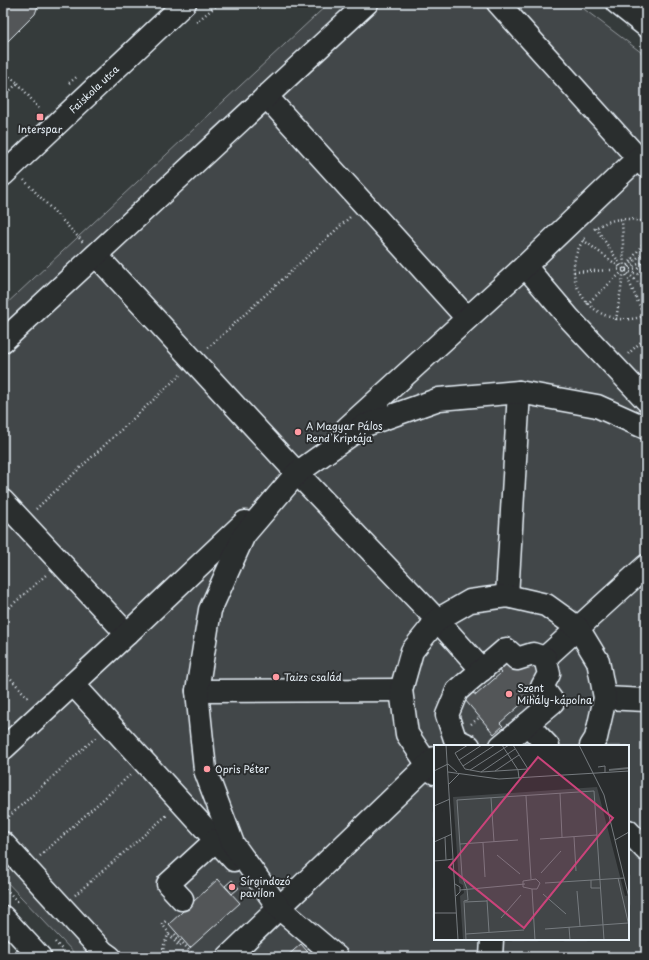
<svg xmlns="http://www.w3.org/2000/svg" width="649" height="960" viewBox="0 0 649 960" font-family="'Playpen Sans',sans-serif">
<style>
.built{fill:#363a3b}
.green{fill:#424648;stroke:#959ca0;fill-rule:evenodd}
.building{fill:#535759;stroke:#e8f1f8}
.lines{fill:none;stroke-linecap:round;stroke-linejoin:round}
.minor-casing{stroke:#e8f1f8;stroke-width:25}
.major-casing{stroke:#e8f1f8;stroke-width:25}
.path{stroke:#e8f1f8;stroke-width:2.5;stroke-dasharray:1 3;stroke-linecap:butt}
.minor{stroke:#2a2d2e;stroke-width:22}
.major{stroke:#2a2d2e;stroke-width:22}
.poi-dot{fill:#ff9aa2;stroke:#2a2d2e;stroke-width:1.5}
.labels{text-anchor:middle;stroke-width:4;stroke-linejoin:round;paint-order:stroke}
.street-label{font-size:10px;fill:#e8f1f8;stroke:#2a2d2e}
.poi-label{font-size:10px;fill:#e8f1f8;stroke:#2a2d2e;text-anchor:start}
.inset-river{fill:none;stroke:#63686b;stroke-width:2}
.inset-road{fill:none;stroke:#767b7f;stroke-width:1}
.view{fill:#ca437a;fill-opacity:0.15;stroke:#ca437a;stroke-width:2}
.inset-edge{fill:none;stroke:#e8f1f8;stroke-width:2}
</style>
<rect width="100%" height="100%" fill="#2a2d2e"/>
<filter id="ink" filterUnits="userSpaceOnUse"><feTurbulence type="fractalNoise" baseFrequency=".025" numOctaves="2"/><feDisplacementMap in="SourceGraphic" scale="8" xChannelSelector="R" yChannelSelector="G"/><feConvolveMatrix kernelMatrix="1 2 1 2 8 2 1 2 1" color-interpolation-filters="sRGB"/></filter>
<g filter="url(#ink)">
<!-- built -->
<path class="built" d="M3 3H329L3 307Z
M576 3H646V56Z
M3 878 78 957H3Z"/>
<!-- green -->
<path class="green" d="M329 3H576L646 56V957H78L3 878V307ZM435 746H628V939H435Z"/>
<!-- building -->
<path class="building" d="M3 3H39L35 14 3 46Z
M507 655 530 664 536 668 539 674 544 698 532 708 526 700 500 723 503 726 494 734 465 700 473 693 476 695 501 673 495 666Z
M218 879 240 903 190 948 169 924Z
M232 880 239 888 232 894 225 886Z
M301 944 312 957H286Z"/>
<g class="lines">
<!-- minor casing -->
<g class="minor-casing">
<g id="minor">
<path d="M498 3 646 167"/>
<path d="M617 3 646 26"/>
<path d="M266 96 467 318"/>
<path id="s1" d="M3 175 185 3"/>
<path d="M96 255 297 473 437 620 482 670"/>
<path d="M525 266 570 319 646 400"/>
<path d="M3 341 367 3"/>
<path d="M347 428 525 266 638 158"/>
<path d="M3 501 127 634"/>
<path d="M507 596 519 392"/>
<path d="M545 658 646 566"/>
<path d="M73 684 234 860"/>
<path d="M197 691 401 690"/>
<path d="M605 698 646 700"/>
<path d="M527 724 548 746"/>
<path d="M469 746 455 739 447 715 457 691 506 649 517 659 533 654 545 658 549 674 542 687 553 702 501 746"/>
<path d="M3 749 127 634 245 522"/>
<path d="M435 773 432 771 407 734 401 690 412 651 437 620 470 601 507 596 546 605 578 628 598 661 605 698 596 738 591 746"/>
<path d="M628 831 646 850"/>
<path d="M3 843 103 952 110 957"/>
<path d="M182 899 168 884 216 840"/>
<path d="M228 957 435 758"/>
<path d="M337 957 279 908 233 844 205 770 197 691 210 610 244 535 297 473 363 426 439 399 519 392 597 406 646 428"/>
<path d="M491 957 492 939"/>
</g>
</g>
<!-- major casing -->
<g class="major-casing">
<path id="major" d="M3 917 40 957"/>
</g>
<!-- path -->
<path class="path" d="M196 22 220 3
M3 72 18 83 3 97
M18 83 40 110
M69 83 78 76
M24 180 83 242
M596 228 624 270 644 316
M594 229C610 218 628 216 646 223
M585 238C552 281 598 335 646 315
M583 240 621 268
M628 265 646 239
M626 269 646 261
M625 271 646 289
M626 271 646 276
M574 272 646 268
M587 304 646 250
M616 320 624 270 622 218
M208 348 350 217
M628 354 646 337
M36 509 180 375
M3 539 8 534
M3 613 46 575
M3 670 29 699
M471 724 480 717
M3 822 96 737
M40 856 130 775
M3 886 19 903
M75 895 167 815
M175 934 195 957
M169 935 179 946 181 945 173 936 175 934
M55 942 69 957
M162 957 164 945 169 933 162 924 166 921"/>
<!-- minor -->
<use href="#minor" class="minor"/>
<!-- major -->
<use href="#major" class="major"/>
</g>
</g>
<!-- markers -->
<g class="poi-dot">
<rect x="36" y="113" width="8" height="8" rx="2"/>
<circle cx="298" cy="432" r="4"/>
<circle cx="276" cy="677" r="4"/>
<circle cx="509" cy="694" r="4"/>
<circle cx="207" cy="769" r="4"/>
<circle cx="232" cy="887" r="4"/>
</g>
<g class="labels">
<!-- street labels -->
<g class="street-label">
<text dy="4" stroke="none"><textPath href="#s1" startOffset="125">Faiskola utca</textPath></text>
</g>
<!-- poi labels -->
<g class="poi-label">
<text x="40" y="133" text-anchor="middle">Interspar</text>
<text x="306" y="430">A Magyar Pálos<tspan x="306" dy="12">Rend Kriptája</tspan></text>
<text x="284" y="681">Taizs család</text>
<text x="517" y="692">Szent<tspan x="517" dy="12">Mihály-kápolna</tspan></text>
<text x="215" y="773">Opris Péter</text>
<text x="240" y="885">Sírgindozó<tspan x="240" dy="12">pavilon</tspan></text>
</g>
</g>
<!-- overview -->
<g transform="translate(434 745)">
<rect width="195" height="195" fill="#2a2d2e"/>
<path d="M163 42 191 151 195 150V195H29L26 151 30 148 29 140 25 138 19 52Z" fill="#424648"/>
<path class="inset-river" d="M175 25 195 23"/>
<path class="inset-road" d="M12 0 24 195M48 0 25 15 31 24 47 27 94 24 79 0M68 0 84 25 85 33M145 0 170 50 195 153M25 15 21 8 34 0M29 21 61 0M164 22 171 21V27M36 25 75 0M0 26 14 19 23 27M61 26 85 10M14 27 65 34 195 26M47 27 81 4M15 39 25 29M126 48 128 92M92 51 97 134M57 53 60 97M0 61 16 54M11 92 12 115 19 114M140 92 142 126M106 94 163 90M181 95 195 87M0 97 18 89M49 98 51 132M26 99 84 95M63 110 86 129M0 116 12 115M107 128 127 106M184 133 195 181M157 135V143H166M111 138 190 133M21 139 26 142V147L22 151M98 144 89 142V136L102 134 106 138 103 144H98L101 195M26 145 91 139M143 146 146 181M109 149 132 169M53 155 55 187M31 157 53 156M0 168H22M67 173 87 150M135 182 136 195M111 184 194 178M32 189 90 185M32 195 30 156 34 155 33 144 28 131 23 55 160 46 170 195"/>
<path class="view" d="M104 12 179 73 90 183 15 122Z"/>
<rect width="195" height="195" class="inset-edge"/>
</g>
<!-- margin -->
<rect width="649" height="960" fill="none" stroke="#2a2d2e" stroke-width="16"/>
<rect x="8" y="8" width="633" height="944" fill="none" stroke="#e8f1f8" stroke-width="1.5" filter="url(#ink)"/>
</svg>
